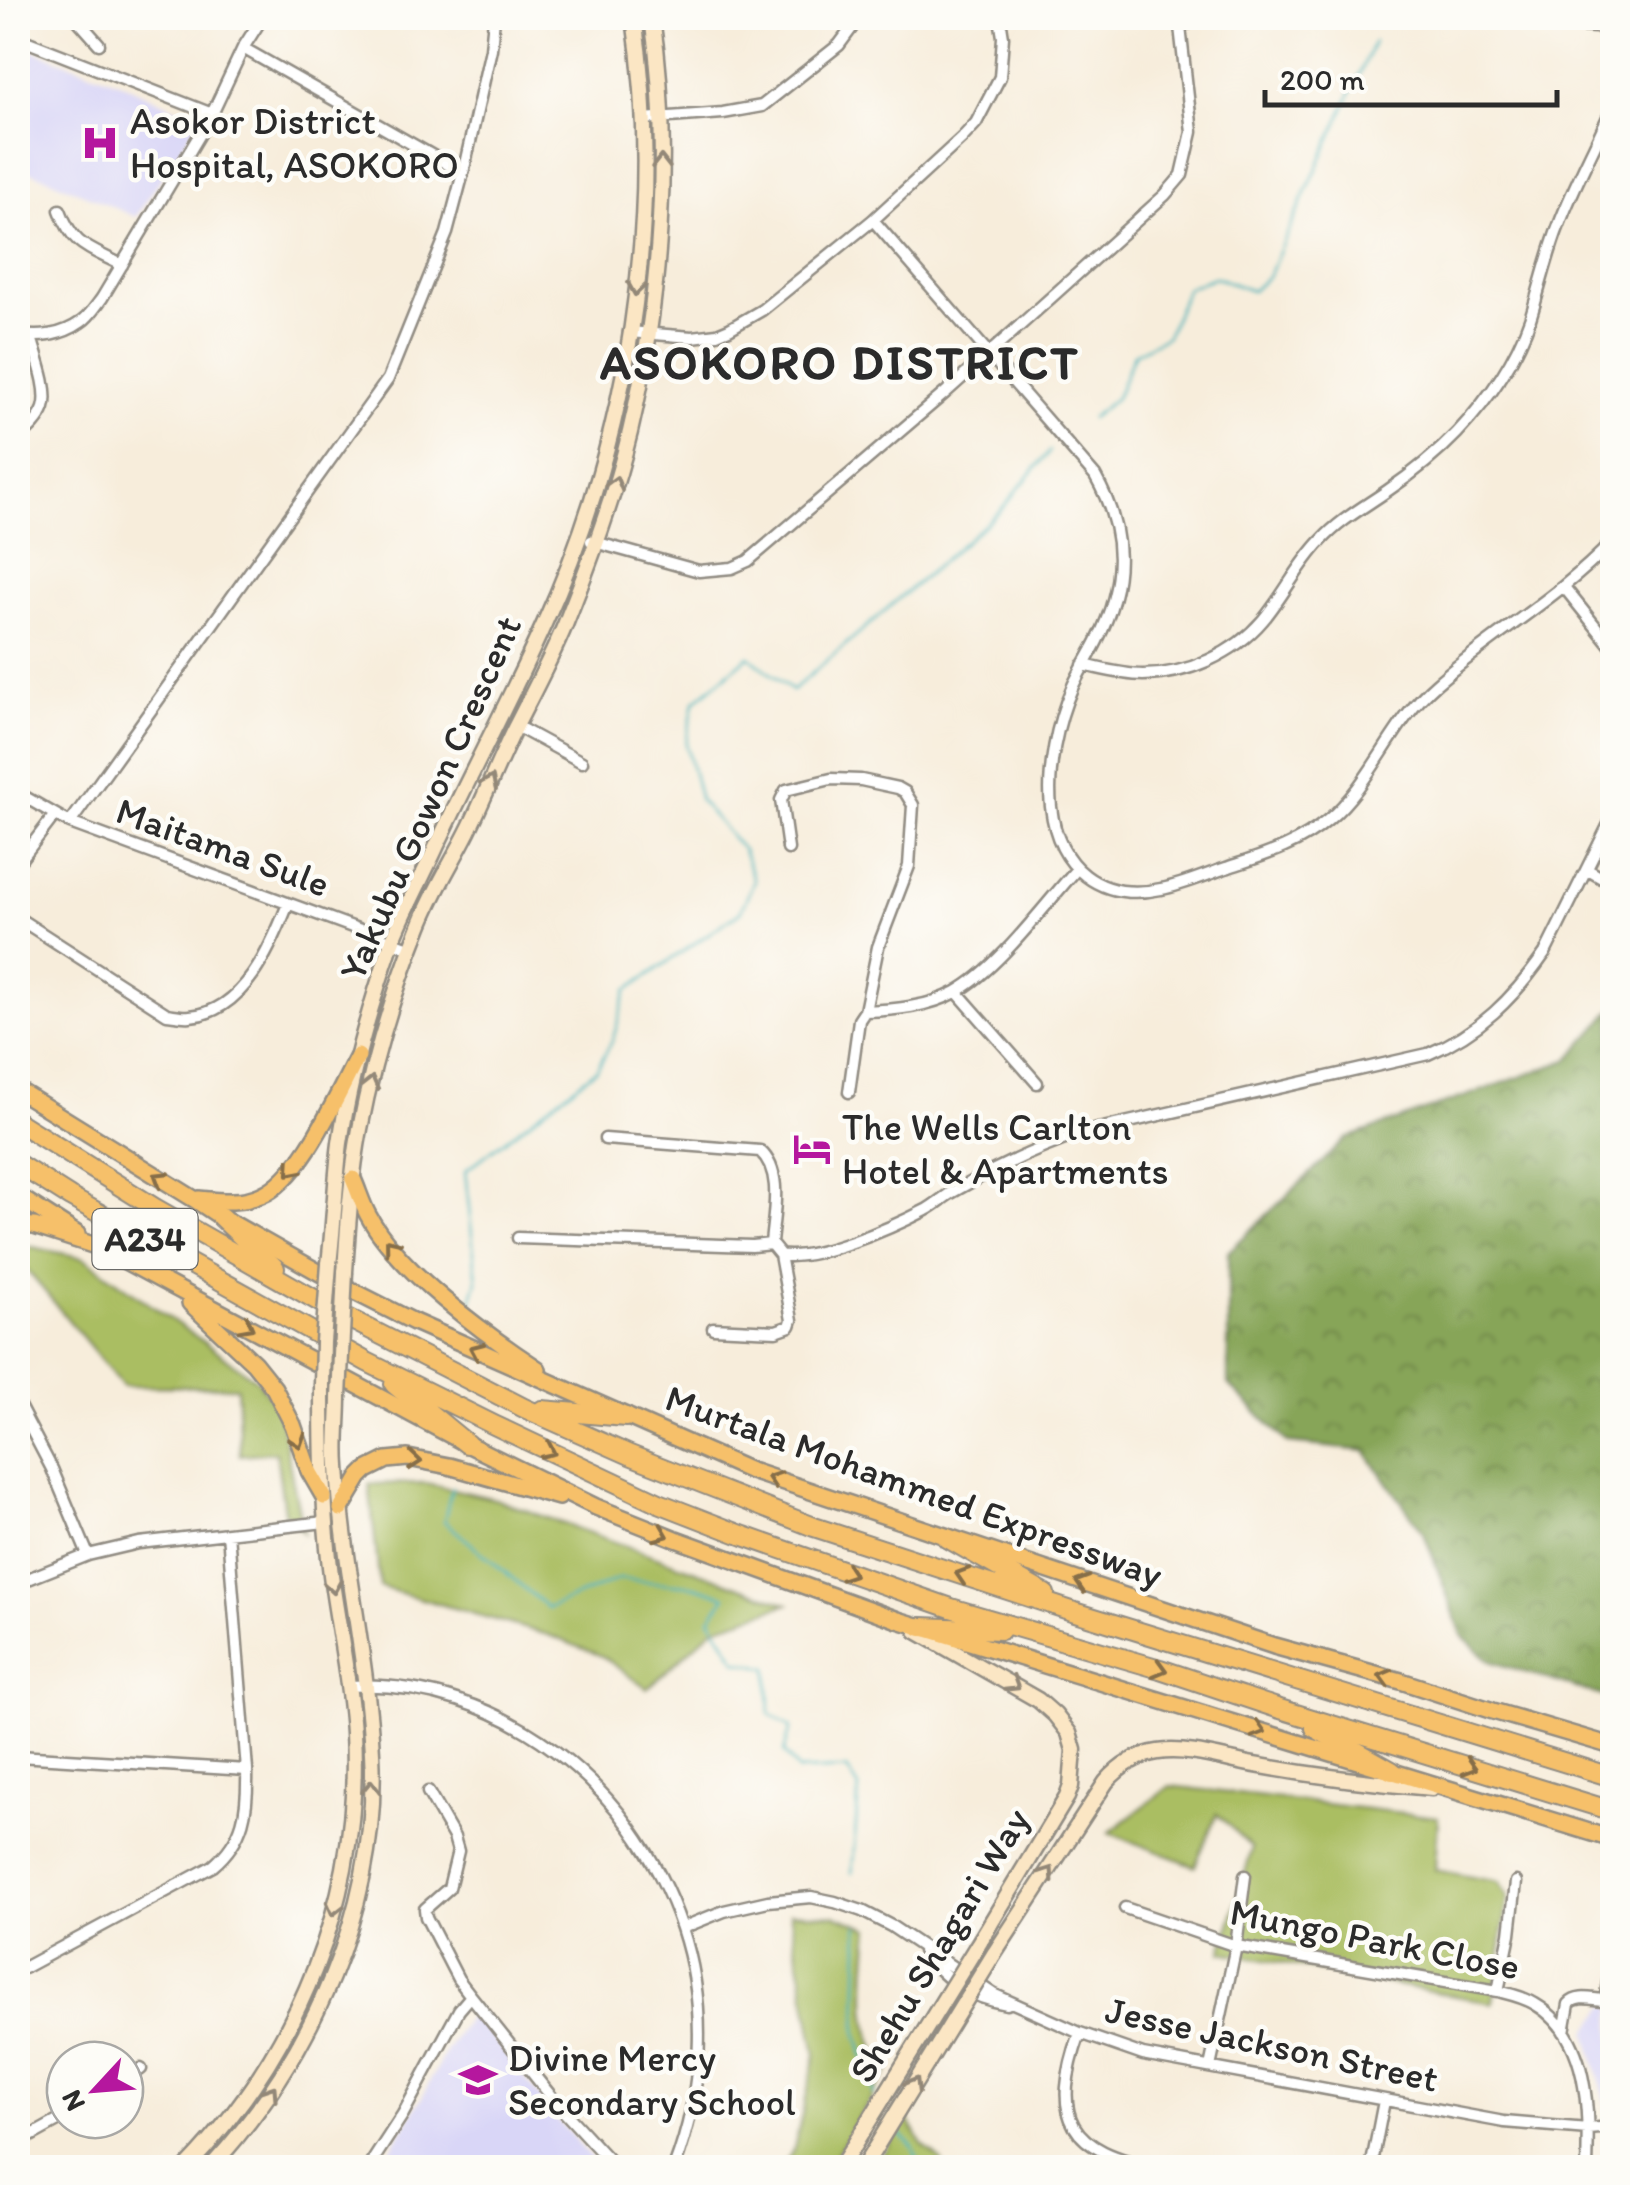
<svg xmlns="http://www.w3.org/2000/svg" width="1630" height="2185" viewBox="0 0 1630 2185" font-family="Itim,sans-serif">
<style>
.built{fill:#d9d6f7}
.grass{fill:#aabe62;stroke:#6a7446;stroke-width:2.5}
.forest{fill:url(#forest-crowns);stroke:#596842;stroke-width:2.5}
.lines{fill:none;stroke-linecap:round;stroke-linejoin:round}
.stream{stroke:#42b2ba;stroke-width:2.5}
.minor-casing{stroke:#918c83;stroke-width:15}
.secondary-casing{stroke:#918c83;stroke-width:19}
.trunk-casing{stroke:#918c83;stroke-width:20}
.motorway-casing{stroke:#918c83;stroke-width:22}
.minor{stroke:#fff;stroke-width:10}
.secondary{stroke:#fbe6c4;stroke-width:14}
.trunk{stroke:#f6c06b;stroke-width:15}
.motorway{stroke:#f6c06b;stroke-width:18}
.secondary-bridge-casing{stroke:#918c83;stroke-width:19;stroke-linecap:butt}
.secondary-bridge{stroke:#fbe6c4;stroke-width:14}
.oneway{stroke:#938878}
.oneway2{stroke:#866e48}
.labels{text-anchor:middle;stroke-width:9;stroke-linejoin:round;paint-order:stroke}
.shield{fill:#fdfcf7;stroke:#6a6a68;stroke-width:2.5}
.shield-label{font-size:35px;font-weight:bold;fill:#2b2b2b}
.poi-label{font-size:38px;fill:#2b2b2b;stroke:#fdfcf7;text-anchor:start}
.street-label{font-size:38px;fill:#2b2b2b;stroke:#fdfcf7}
.district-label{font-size:48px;font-weight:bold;letter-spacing:2.5px;fill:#2b2b2b;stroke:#fdfcf7}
</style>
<defs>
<pattern id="forest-crowns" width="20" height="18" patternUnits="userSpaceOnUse" patternTransform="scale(2.5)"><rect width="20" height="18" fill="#87a558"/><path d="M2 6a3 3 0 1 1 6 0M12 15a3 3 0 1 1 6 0" fill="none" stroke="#6f8749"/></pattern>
</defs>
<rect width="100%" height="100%" fill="#fdfcf7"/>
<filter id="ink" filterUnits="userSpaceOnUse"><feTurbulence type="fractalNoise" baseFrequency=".01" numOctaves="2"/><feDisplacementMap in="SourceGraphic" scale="20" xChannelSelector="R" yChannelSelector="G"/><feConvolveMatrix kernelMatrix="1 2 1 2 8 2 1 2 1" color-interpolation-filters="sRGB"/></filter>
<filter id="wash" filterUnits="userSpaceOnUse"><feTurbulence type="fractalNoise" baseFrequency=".0048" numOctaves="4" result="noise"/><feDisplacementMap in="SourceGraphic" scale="40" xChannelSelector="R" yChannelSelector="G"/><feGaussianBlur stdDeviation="2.25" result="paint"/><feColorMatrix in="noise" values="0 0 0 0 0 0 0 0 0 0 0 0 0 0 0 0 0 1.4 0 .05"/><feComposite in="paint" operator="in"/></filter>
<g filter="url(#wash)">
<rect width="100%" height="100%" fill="#f7eddb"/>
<!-- built -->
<path class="built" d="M18 45 121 83 199 119 136 217 45 177 18 168Z
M1612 1998V2110L1608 2111 1587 2032Z
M472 2012 554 2116 599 2167H380L420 2101 445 2052Z"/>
<!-- grass -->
<path class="grass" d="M18 1244 84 1258 257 1380 279 1411 303 1532 284 1512 276 1452 240 1455 237 1387 123 1386 18 1259Z
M426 1483 495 1499 788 1604 715 1627 647 1689 602 1656 548 1635 380 1587 369 1484Z
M1170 1786 1438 1817 1435 1870 1499 1882 1508 1897 1493 2003 1222 1952 1252 1848 1217 1814 1195 1866 1109 1833Z
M790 1912 835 1915 870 1928C867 1965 856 2043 890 2068L829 2167H783L794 2148 816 2055Z
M906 2116 921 2143 942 2162 938 2167H875Z"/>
<!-- forest -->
<path class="forest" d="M1612 1010V1699L1489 1661 1462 1635 1424 1533 1365 1451 1288 1443 1228 1384V1252L1347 1138 1568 1060Z"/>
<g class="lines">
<!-- stream -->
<path class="stream" d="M1091 418 1116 398 1134 354 1167 336 1187 288 1215 277 1252 291 1269 275 1374 42
M470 1304 477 1281 465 1171 597 1069 613 1039 627 990 740 912 754 881 743 850 700 801 686 744 694 702 749 656 792 691 999 512 1050 451
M452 1487 444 1521 548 1608 619 1579 694 1586 726 1596 710 1618 737 1661 768 1668 770 1714 791 1727 784 1752 799 1771 847 1769 859 1788 852 1873
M857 1925 859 1945 857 2033 874 2094
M898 2132 913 2147 919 2164 917 2168"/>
</g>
</g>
<g filter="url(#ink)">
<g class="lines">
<!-- minor casing -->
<g class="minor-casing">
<path id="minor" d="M76 18 99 44
M231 18H232
M1449 18 1612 28
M1180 25 1214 18
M18 38 212 114
M243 48 463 173
M643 119 723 113 762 106 839 45 859 18
M60 210C73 247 89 248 122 265
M873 220 1095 476C1127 532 1126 584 1097 641 1089 657 1079 672 1072 688 1057 722 1047 770 1051 807 1058 868 1100 902 1161 889 1183 885 1205 875 1226 868 1262 856 1298 846 1328 820 1373 782 1391 723 1436 684 1493 634 1560 597 1612 542
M629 332 692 337 717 334 729 329 762 310 873 220 962 138 976 123 1000 77 1003 37 1000 18
M18 334C38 339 63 335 81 322 89 317 96 306 102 298L212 114 243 48 262 18
M18 439C27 431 40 420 44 408 50 390 36 355 31 337
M591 541 699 571 732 568 748 561 945 393 1165 195 1182 175 1192 132 1179 18
M1564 587 1612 647
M1083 665C1102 669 1123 675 1143 675 1187 675 1234 654 1263 620 1284 595 1298 565 1321 541 1340 520 1364 507 1387 491 1412 474 1436 455 1457 433 1488 400 1515 362 1530 319 1540 288 1547 255 1559 225 1574 185 1595 147 1612 108
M516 726 582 762
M18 793 70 823 412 949
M70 823 388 379 447 233 463 173 491 49 494 18
M788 849 781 800 786 790 831 779 861 780 898 788 905 792 913 805 909 866 878 947 865 1011 859 1020 849 1092
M18 863 54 816
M1588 870 1612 884
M18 918 167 1014C175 1015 183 1017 190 1016 244 1012 271 947 288 904
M957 992 1037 1083
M865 1011C895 1010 929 1007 956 992 997 970 1044 906 1076 870
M605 1139 760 1151C784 1172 773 1215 771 1244L780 1255 792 1320 790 1326 776 1331 713 1328
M518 1238 752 1246 771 1244
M780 1255C815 1262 893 1227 926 1210 935 1205 943 1198 951 1193 993 1169 1040 1147 1085 1132L1428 1054C1479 1033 1514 998 1545 953L1612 818
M18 1404 52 1469 88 1555
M18 1583 88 1555 139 1543 325 1522
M348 1686C501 1678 634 1785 682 1928 708 2006 703 2092 674 2168
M18 1756 247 1770
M428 1792 454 1837 458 1851 449 1888 425 1909 426 1917 458 1979 471 1996 558 2105 616 2168
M1125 1908 1236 1946 1498 1991C1510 1994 1524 1997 1535 2004 1590 2036 1589 2112 1587 2168
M682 1928 724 1911 768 1901 811 1897 835 1902 862 1911 891 1926 993 1994 1080 2033 1143 2055 1504 2122 1588 2129 1612 2127
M923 1951C947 1981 968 1997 1007 2004
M18 1971 213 1866C245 1839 248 1809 247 1770L228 1533
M1498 1991 1510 1934 1516 1882
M1564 2032 1569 2004C1577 1995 1591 1999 1603 2000L1606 1995 1612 1956
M1080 2033C1050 2118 1068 2151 1158 2168
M1210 2067 1236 1946 1245 1876
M125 2079 141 2069
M18 2143 65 2117
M368 2168 403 2114 459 2010 471 1996
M1371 2168 1384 2101"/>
</g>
<!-- secondary casing -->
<g class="secondary-casing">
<path id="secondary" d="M329 1264C334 1223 335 1183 340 1143 350 1076 369 1009 391 945 402 915 418 885 432 856 468 778 509 702 544 624 628 441 664 217 634 18
M345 1272C348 1225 351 1176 360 1129 373 1060 394 991 420 926 433 892 452 863 468 831 485 797 498 762 515 728 532 694 550 661 565 625 590 562 614 498 630 432 660 306 672 145 652 18
M917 1631 1038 1700 1055 1715 1069 1733 1074 1750 1071 1786 1067 1797 977 1946
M994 1954 1106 1782C1120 1766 1136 1755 1158 1752 1188 1748 1219 1758 1249 1764 1310 1775 1371 1783 1432 1788
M186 2168C299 2051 362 1896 353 1733 350 1680 338 1628 331 1575 323 1512 322 1449 322 1385
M210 2168C312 2058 380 1905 372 1753 367 1656 343 1562 338 1466 336 1443 339 1420 339 1397"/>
</g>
<!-- trunk casing -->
<g class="trunk-casing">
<path id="trunk" d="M18 1090 194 1199 221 1217 343 1286 414 1322 748 1470 1274 1646 1401 1681 1493 1711 1612 1746
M353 1179C358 1190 362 1204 368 1215 398 1271 485 1334 538 1369
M18 1196 77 1234
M199 1199C220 1201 241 1204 261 1195 302 1179 337 1095 358 1056
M18 1225 34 1226 99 1247 467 1444 596 1507 676 1539 898 1620 1612 1839
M190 1303 254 1363 274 1388 293 1425 309 1471 324 1497
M341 1509 360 1477 367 1470 387 1460 408 1458 449 1466 559 1497"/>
</g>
<!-- motorway casing -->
<g class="motorway-casing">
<path id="motorway" d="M18 1122 155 1208 346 1317 524 1408 630 1455 814 1527 1075 1612 1612 1777
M18 1164 70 1197 367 1362 494 1425 659 1503 744 1536 951 1608 1160 1669 1280 1709 1612 1811
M221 1217 275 1268
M394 1384 467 1444
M542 1410 626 1417
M947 1538 1045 1594
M921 1627 1001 1630
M1315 1728 1392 1771"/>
</g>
<!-- minor -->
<use href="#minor" class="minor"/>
<!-- secondary -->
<use href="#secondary" class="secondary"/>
<!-- trunk -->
<use href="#trunk" class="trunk"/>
<!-- motorway -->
<use href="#motorway" class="motorway"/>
<!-- secondary-bridge casing -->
<g class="secondary-bridge-casing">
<path id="secondary-bridge" d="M322 1385 323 1342 329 1264
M339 1397 345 1272
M840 2168 977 1946
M863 2168 994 1954"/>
</g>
<!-- secondary-bridge -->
<use href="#secondary-bridge" class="secondary-bridge"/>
</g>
<!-- one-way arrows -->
<defs><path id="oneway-chevron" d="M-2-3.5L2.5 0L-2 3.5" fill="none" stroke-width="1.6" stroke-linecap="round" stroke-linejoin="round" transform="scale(2.5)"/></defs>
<g class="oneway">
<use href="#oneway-chevron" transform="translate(661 162) rotate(-90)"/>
<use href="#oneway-chevron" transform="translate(636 289) rotate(98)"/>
<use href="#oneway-chevron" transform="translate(615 483) rotate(-74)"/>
<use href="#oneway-chevron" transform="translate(490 782) rotate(-66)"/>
<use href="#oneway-chevron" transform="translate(371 1083) rotate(-76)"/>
<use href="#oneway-chevron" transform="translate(333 1587) rotate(81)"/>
<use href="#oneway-chevron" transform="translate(1013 1685) rotate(32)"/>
<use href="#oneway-chevron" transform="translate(371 1787) rotate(-89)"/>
<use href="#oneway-chevron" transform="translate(1048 1873) rotate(-56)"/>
<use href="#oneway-chevron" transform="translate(334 1909) rotate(104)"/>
<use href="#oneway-chevron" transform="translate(914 2084) rotate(-59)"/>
<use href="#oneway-chevron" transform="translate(271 2092) rotate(-57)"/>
</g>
<g class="oneway2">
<use href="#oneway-chevron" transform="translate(292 1170) rotate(131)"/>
<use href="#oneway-chevron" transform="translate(160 1178) rotate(-148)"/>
<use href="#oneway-chevron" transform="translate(391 1245) rotate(-129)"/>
<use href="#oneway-chevron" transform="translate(247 1326) rotate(28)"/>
<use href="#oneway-chevron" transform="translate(476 1350) rotate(-156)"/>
<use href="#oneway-chevron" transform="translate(298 1441) rotate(71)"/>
<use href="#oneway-chevron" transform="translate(549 1451) rotate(25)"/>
<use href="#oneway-chevron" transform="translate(415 1461) rotate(6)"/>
<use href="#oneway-chevron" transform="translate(774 1479) rotate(-161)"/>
<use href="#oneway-chevron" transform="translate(662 1534) rotate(22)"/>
<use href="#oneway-chevron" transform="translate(849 1573) rotate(19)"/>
<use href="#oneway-chevron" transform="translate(962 1575) rotate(-162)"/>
<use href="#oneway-chevron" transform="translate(1082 1583) rotate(-162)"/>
<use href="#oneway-chevron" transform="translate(1160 1669) rotate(16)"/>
<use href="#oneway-chevron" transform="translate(1385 1677) rotate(-164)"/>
<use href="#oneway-chevron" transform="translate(1259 1730) rotate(17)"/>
<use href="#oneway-chevron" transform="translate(1470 1767) rotate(17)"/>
</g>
</g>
<!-- icons -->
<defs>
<g id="hospital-bare" transform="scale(3)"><path d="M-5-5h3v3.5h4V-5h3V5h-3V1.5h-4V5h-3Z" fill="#b5179e" stroke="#fdfcf7" stroke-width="2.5" paint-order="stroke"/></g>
<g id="hotel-bare" transform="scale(3)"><path d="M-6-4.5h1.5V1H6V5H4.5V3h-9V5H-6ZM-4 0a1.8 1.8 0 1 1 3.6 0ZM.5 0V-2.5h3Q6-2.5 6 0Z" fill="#b5179e" stroke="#fdfcf7" stroke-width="2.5" paint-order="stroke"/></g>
<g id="school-bare" transform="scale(3)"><path d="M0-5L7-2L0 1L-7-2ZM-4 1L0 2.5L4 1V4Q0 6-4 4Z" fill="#b5179e" stroke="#fdfcf7" stroke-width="2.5" paint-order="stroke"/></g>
</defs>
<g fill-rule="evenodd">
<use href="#hospital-bare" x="100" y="143"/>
<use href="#hotel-bare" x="812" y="1149"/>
<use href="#school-bare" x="478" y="2080"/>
</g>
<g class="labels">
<!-- shield labels -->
<rect class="shield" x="92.5" y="1209" width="105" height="60" rx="8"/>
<g class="shield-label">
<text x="145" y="1251">A234</text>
</g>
<!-- poi labels -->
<g class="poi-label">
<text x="130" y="134">Asokor District<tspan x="130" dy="44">Hospital, ASOKORO</tspan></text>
<text x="842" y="1140">The Wells Carlton<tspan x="842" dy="44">Hotel &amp; Apartments</tspan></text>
<text x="508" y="2071">Divine Mercy<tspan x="508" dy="44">Secondary School</tspan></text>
</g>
<!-- street labels -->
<g class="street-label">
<text transform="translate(430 798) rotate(-66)" y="13">Yakubu Gowon Crescent</text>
<text transform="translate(223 847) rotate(20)" y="13">Maitama Sule</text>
<text transform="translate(914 1486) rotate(20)" y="13">Murtala Mohammed Expressway</text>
<text transform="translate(1375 1939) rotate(11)" y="13">Mungo Park Close</text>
<text transform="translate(939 1945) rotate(-59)" y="13">Shehu Shagari Way</text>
<text transform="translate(1272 2044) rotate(12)" y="13">Jesse Jackson Street</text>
</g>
<!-- district labels -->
<g class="district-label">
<text x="840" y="379">ASOKORO DISTRICT</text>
</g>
</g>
<!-- margin -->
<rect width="1630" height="2185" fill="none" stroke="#fdfcf7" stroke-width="60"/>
<!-- north arrow -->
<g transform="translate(95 2090) rotate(244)"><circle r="48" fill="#fdfcf7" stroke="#a9a8a5" stroke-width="2.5"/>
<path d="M0-8L18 38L0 25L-18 38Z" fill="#b5179e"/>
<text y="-15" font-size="28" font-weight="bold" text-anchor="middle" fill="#2b2b2b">N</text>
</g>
<!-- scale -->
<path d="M1265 90v15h292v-15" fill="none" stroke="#2b2b2b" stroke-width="5"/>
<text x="1280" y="90" font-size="30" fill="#2b2b2b" stroke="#fdfcf7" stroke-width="8" paint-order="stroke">200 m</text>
</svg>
